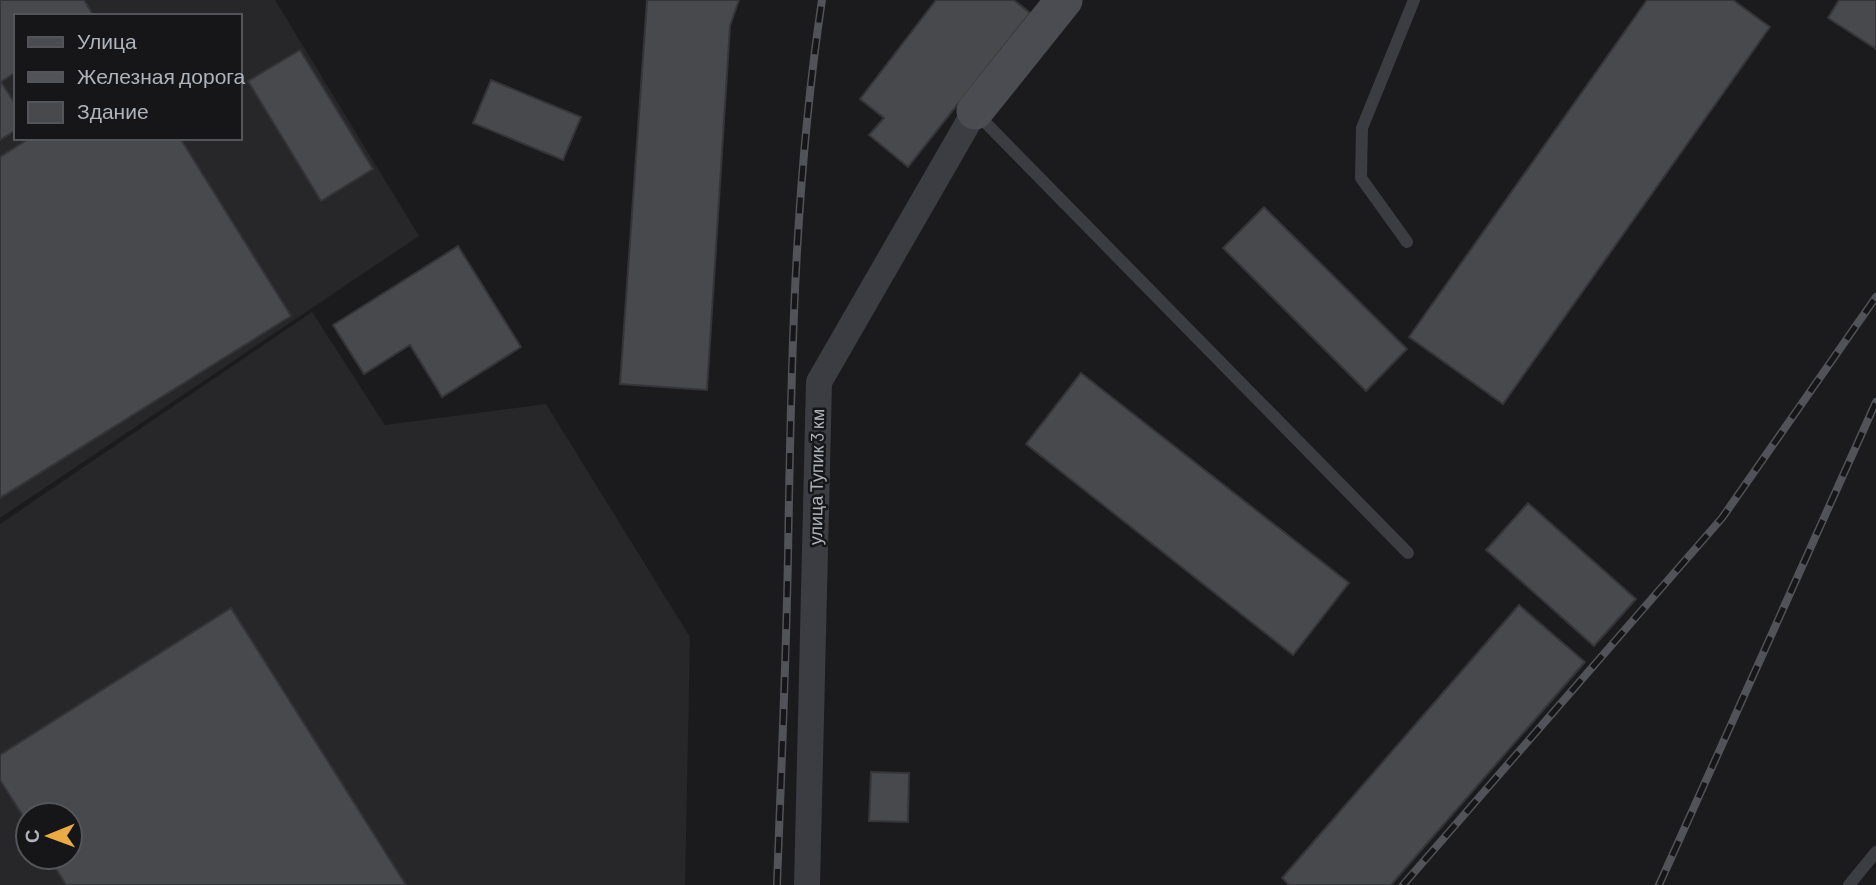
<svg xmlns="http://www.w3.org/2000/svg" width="1876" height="885" viewBox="0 0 1876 885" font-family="Barlow,sans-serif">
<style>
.built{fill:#27272a;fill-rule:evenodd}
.building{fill:#48494d;stroke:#353539;stroke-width:2}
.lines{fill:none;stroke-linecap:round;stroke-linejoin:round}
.lane{stroke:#3c3d42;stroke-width:12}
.street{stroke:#3c3d42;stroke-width:26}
.secondary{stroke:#4a4c52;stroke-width:37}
.rail-casing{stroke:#515359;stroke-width:8}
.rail{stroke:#161618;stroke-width:5;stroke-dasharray:16;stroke-linecap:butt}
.labels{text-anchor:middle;stroke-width:5;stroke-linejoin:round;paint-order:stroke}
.street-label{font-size:18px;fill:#aeb3bc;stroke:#161618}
</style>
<rect width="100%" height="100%" fill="#1b1b1d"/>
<!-- built -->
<path class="built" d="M0 0H275L419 236 0 518ZM16 16H240V138H16Z
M312 312 385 425 546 404 690 637 685 885H0V524ZM28 815H70V857H28Z"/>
<!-- building -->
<path class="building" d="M0 0H84L94 16H16V72L1 82 16 105V130L0 140Z
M647 0H739L730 26 707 390 620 384Z
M936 0H1014L1030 13 908 167 869 135 884 118 860 99Z
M1647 0H1733L1770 27 1503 404 1409 337Z
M1839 0H1876V49L1828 18Z
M300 50 373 169 321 201 248 81Z
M491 80 581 117 563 160 473 123Z
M30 138H180L291 316 0 498V157Z
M1264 207 1407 349 1366 391 1223 248Z
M458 246 521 347 442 397 410 345 364 374 333 325Z
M1081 373 1349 583 1293 655 1026 444Z
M1528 503 1636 599 1594 646 1486 550Z
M1519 605 1585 662 1391 885H1289L1282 878Z
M231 608 406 885H66L49 857H70V815H28V824L0 780V755Z
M871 772 909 773 908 822 869 821Z"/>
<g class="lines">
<!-- lane -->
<path class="lane" d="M977 114 1408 553
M1407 242 1361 178 1362 128 1414 0
M1849 885 1876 852"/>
<!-- street -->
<path class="street" d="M807 885 819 382 975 111"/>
<!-- secondary -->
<path class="secondary" d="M975 111 1064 0"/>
<!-- rail casing -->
<g class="rail-casing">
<path id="rail" d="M777 885C781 775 786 666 788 556 791 368 794 186 822 0
M1403 885 1722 518 1876 297
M1659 885 1876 402"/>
</g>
<!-- rail -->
<use href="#rail" class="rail"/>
</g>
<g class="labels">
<!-- street labels -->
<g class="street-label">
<text transform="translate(817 477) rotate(-89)" y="6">улица Тупик 3 км</text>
</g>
</g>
<!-- legend -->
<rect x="14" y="14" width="228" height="126" fill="#161618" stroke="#53555a" stroke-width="2"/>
<rect x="28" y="37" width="35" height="10" fill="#4a4c52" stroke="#53555a" stroke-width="2"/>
<text x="77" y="49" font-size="21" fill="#aeb3bc">Улица</text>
<rect x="28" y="72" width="35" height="10" fill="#515359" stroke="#53555a" stroke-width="2"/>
<text x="77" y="84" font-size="21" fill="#aeb3bc">Железная дорога</text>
<rect x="28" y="102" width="35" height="21" fill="#48494d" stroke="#53555a" stroke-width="2"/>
<text x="77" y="119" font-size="21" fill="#aeb3bc">Здание</text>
<!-- north arrow -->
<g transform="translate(49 836) rotate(269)"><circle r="33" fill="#161618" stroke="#53555a" stroke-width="2"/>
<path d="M0-5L12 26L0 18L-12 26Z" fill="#eaab46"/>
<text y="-10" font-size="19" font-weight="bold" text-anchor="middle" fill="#aeb3bc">С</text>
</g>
</svg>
